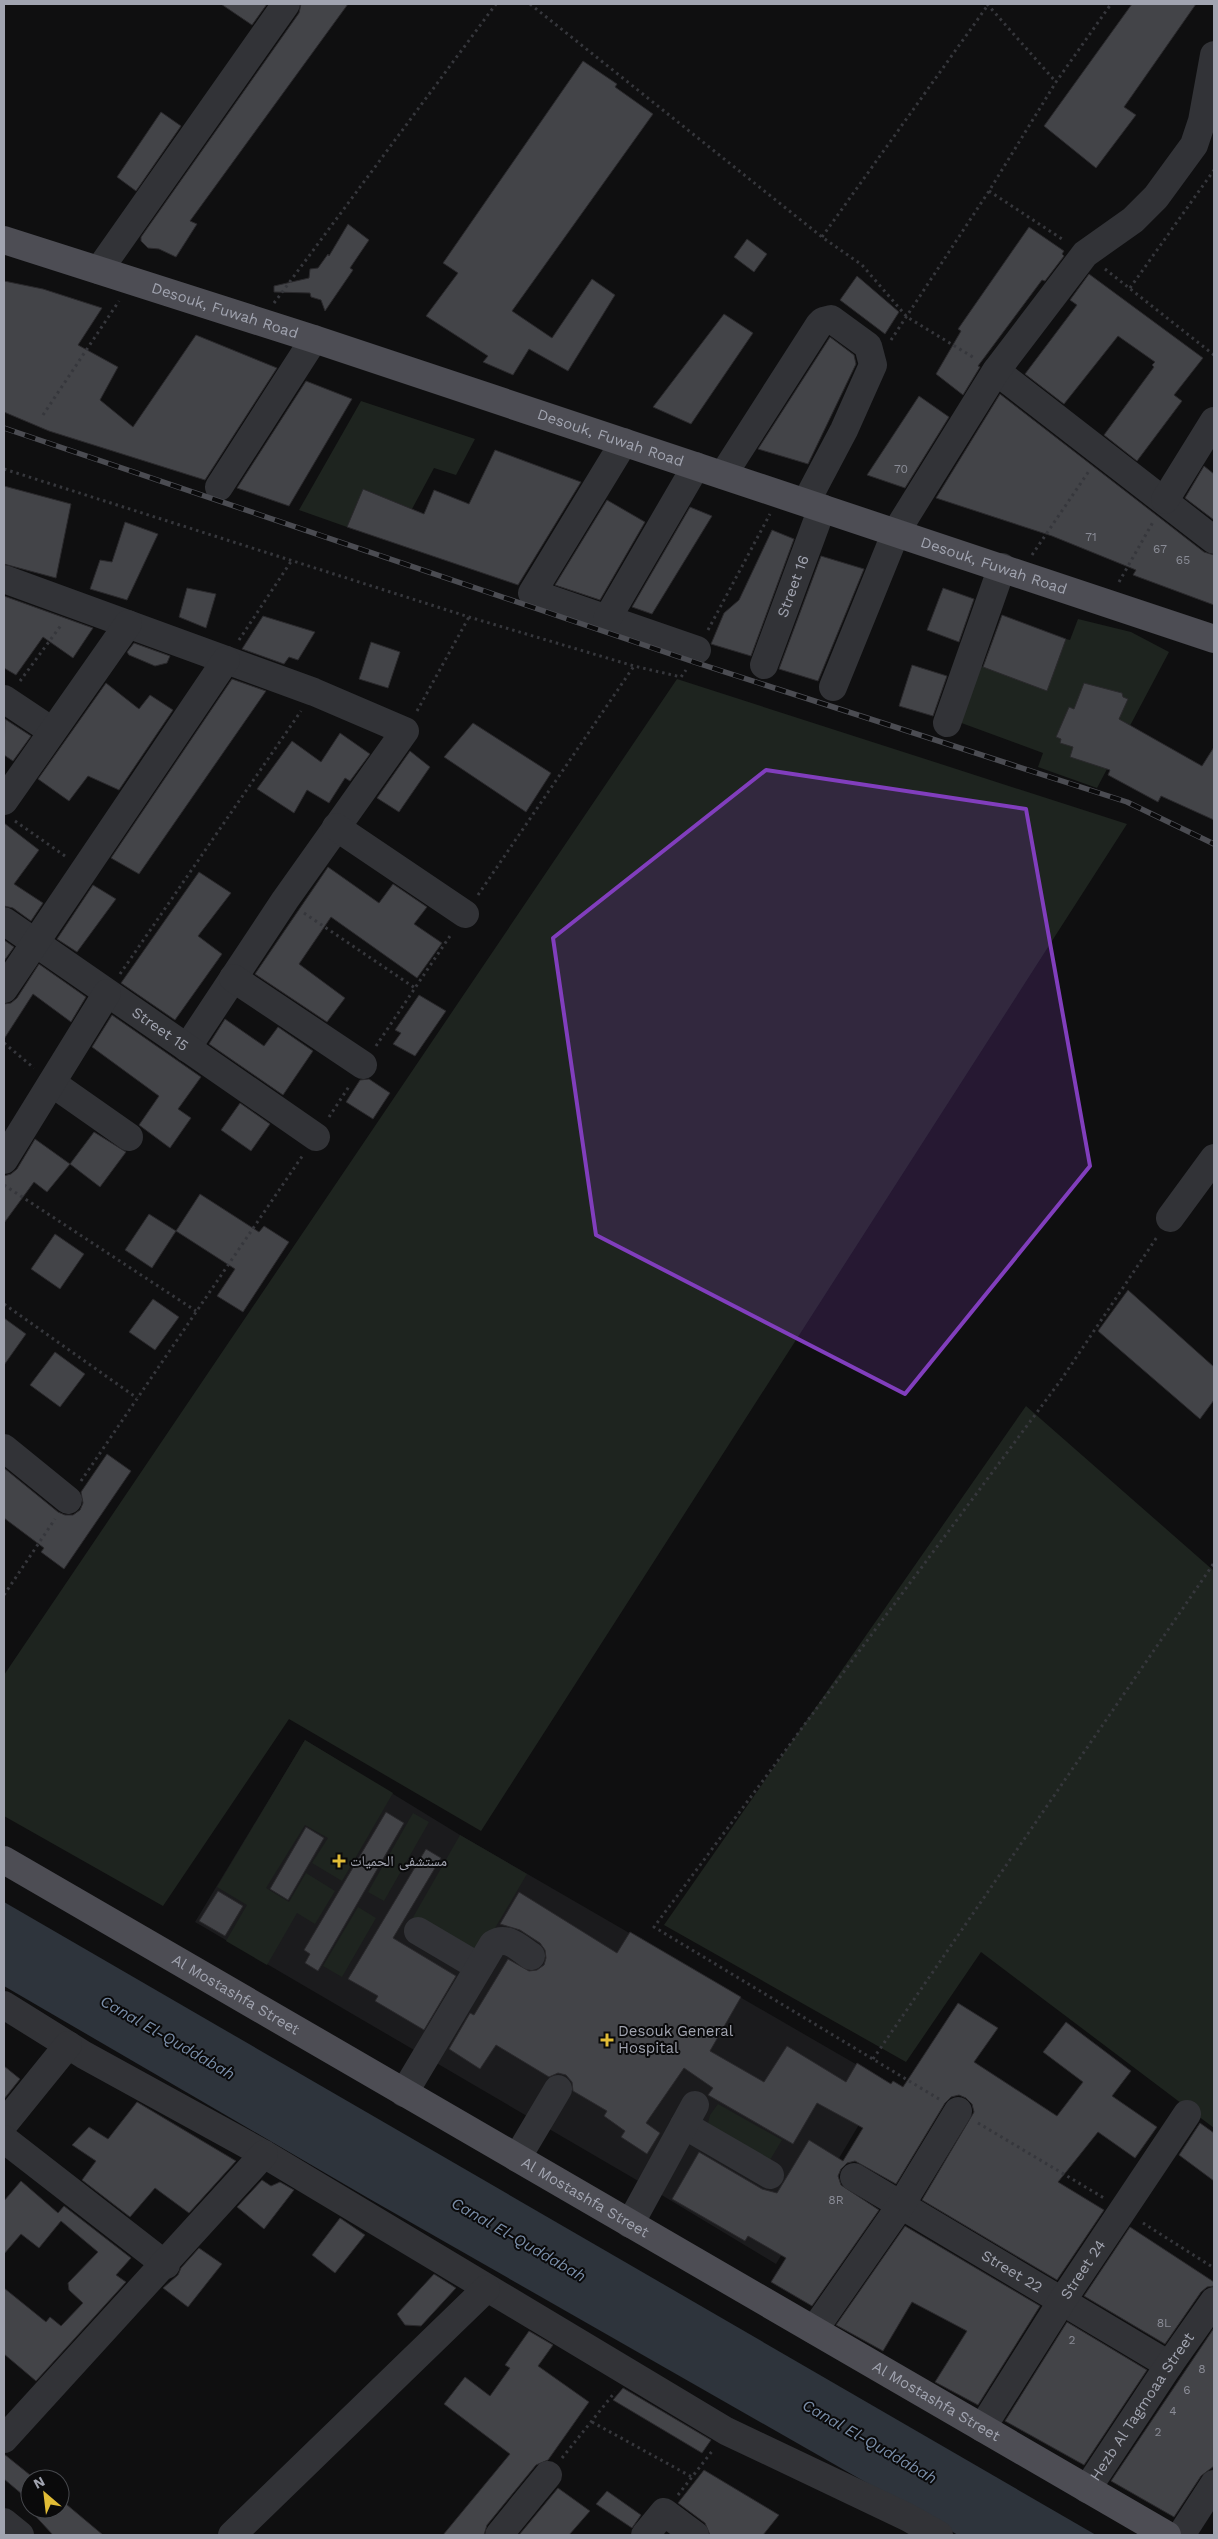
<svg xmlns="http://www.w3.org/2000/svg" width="1218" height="2539" viewBox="0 0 1218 2539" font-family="'Work Sans','Noto Naskh Arabic',sans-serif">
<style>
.built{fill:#1b1b1d}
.green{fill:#1e241f}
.water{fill:#2e343c}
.building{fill:#434448;stroke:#2a292c}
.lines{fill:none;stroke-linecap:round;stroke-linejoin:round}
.path{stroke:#36373c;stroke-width:3;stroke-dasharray:2.5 4;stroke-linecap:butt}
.minor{stroke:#323337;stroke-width:28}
.major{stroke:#4d4d54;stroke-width:28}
.rail-casing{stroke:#4b4c52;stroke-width:5.5}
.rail{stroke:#0a0a0b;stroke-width:4;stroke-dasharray:11;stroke-linecap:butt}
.marked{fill:#813ebd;fill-opacity:0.2;stroke:#813ebd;stroke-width:4;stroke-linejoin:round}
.poi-dot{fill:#e1bc36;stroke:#0a0a0b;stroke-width:2}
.labels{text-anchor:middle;stroke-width:4;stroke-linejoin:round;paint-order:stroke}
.number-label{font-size:12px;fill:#8a8c96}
.street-label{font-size:15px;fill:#a1a4b0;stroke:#0a0a0b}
.poi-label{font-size:15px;fill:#a1a4b0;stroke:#0a0a0b;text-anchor:start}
.water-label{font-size:16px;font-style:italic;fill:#7a8ea9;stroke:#0a0a0b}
</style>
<rect width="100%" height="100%" fill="#0f0f10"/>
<!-- built -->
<path class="built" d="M305 1740 460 1835 885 2081 776 2264 640 2182 195 1922Z"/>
<!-- green -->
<path class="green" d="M361 401 475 439 456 475 434 468 412 509 363 489 347 527 299 510Z
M1078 619 1131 632 1169 652 1097 788 1038 767 1043 753 956 721 978 665 1047 690 1066 639 1070 640Z
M677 679 1127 824 481 1831 289 1719 163 1906 4 1816V1675Z
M1026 1406 1214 1571V2128L981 1952 906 2062 664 1925Z
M305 1740 393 1793 342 1881 312 1863 328 1838 305 1825 266 1888 289 1902 306 1873 335 1891 315 1924 297 1913 267 1965 226 1941 247 1905 217 1887Z
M413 1813 429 1822 384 1901 368 1892Z
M460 1835 527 1874 478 1957 412 1919Z
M358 1907 376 1918 342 1977 323 1966Z
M718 2104 782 2140 767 2165 708 2123 710 2115Z"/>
<!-- water -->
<path class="water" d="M4 1902 1096 2535H958L368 2198 4 1986Z"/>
<!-- building -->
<path class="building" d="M221 4H267L252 25Z
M301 4H348L190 221 197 224 176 257 159 249 148 248 141 241V237L299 13Z
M1132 4H1196L1124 107 1136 115 1096 168 1044 126Z
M583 61 617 84 615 87 653 114 512 311 552 338 592 279 615 295 568 371 529 349 513 375 483 362 488 356 426 316 458 273 443 263Z
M161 112 181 126 136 191 117 177Z
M348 224 369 240 350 268 353 270 325 311 321 300 311 297 310 293 274 292V286L309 278 310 269 318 268 328 254 329 256Z
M1029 227 1064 251 1062 254 1064 256 1045 281 1042 280 978 366 980 367 963 395 936 374 961 331 958 329Z
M747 239 767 254 754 272 734 257Z
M1089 274 1203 358 1174 395 1182 401 1137 461 1104 435 1154 367 1152 365 1155 362 1118 336 1064 404 1025 374 1077 305 1070 300Z
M857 276 899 312 885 334 840 300Z
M4 281 43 289 102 308 78 345 118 367 100 400 133 427 196 335 277 368 205 480 49 431 4 412Z
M724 314 753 333 691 424 653 407Z
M830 337 854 355 856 364 808 464 758 449Z
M306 381 352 399 289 506 237 488Z
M1000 394 1204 552 1214 555V605L1133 575 1136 570 1052 536 936 498Z
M919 396 949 417 905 488 867 475Z
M495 450 581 482 518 585 347 527 363 489 424 514 434 490 469 504Z
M1204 466 1214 474V520L1185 498Z
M4 486 71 504 56 578 4 564Z
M607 500 645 522 600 600 555 585Z
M690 507 712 516 652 614 632 607Z
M125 522 158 534 127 600 90 589 100 560 112 562Z
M772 530 794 539 751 656 711 644 724 613 739 600Z
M821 556 864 569 818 681 779 669Z
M187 588 216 594 206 628 179 617Z
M943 588 974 599 959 642 927 630Z
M4 596 93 628 73 658 43 637 16 675 4 668Z
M1002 615 1066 639 1047 691 983 667Z
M263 616 315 632 298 660 289 657 284 664 242 649Z
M371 642 400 652 388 688 359 679Z
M134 643 170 656 167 663 155 666 129 655 127 652Z
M912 665 947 676 933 716 899 706Z
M232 679 266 691 139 874 111 858Z
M106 683 139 709 150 695 173 710 119 790 88 776 69 801 38 779Z
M1084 683 1122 693 1123 697 1128 699 1119 719 1202 766 1214 747V820L1161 796 1158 802 1108 775 1110 770 1070 757 1073 747 1060 743 1061 739 1056 737 1069 707 1074 709Z
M5 719 31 736 13 761 4 755Z
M473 723 551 773 526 812 444 757Z
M340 733 370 754 350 781 345 778 329 803 307 790 294 813 257 789 292 741 321 762Z
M410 751 430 767 399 812 377 798Z
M4 823 39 850 14 884 43 903 31 921 13 908 4 906Z
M328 867 379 903 393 884 427 907 414 924 442 943 417 978 331 917 299 964 345 998 327 1022 255 974Z
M199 872 231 893 198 936 222 954 175 1020 121 983Z
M93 885 116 899 77 952 57 939Z
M4 940 14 947 4 961Z
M39 964 86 997 71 1022 33 994 4 1039V1004L11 1003 17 998Z
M419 995 446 1011 415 1056 393 1044 401 1033 395 1030Z
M112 1015 201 1077 178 1109 191 1118 170 1148 139 1125 159 1096 92 1047Z
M225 1019 264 1046 278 1027 313 1051 283 1095 209 1044Z
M369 1079 390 1093 373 1119 346 1102 360 1080Z
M240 1103 270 1124 251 1151 221 1130Z
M94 1132 126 1152 100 1187 70 1164Z
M35 1139 70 1164 47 1192 34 1182 4 1223V1176L11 1174 17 1169Z
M200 1194 259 1232 264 1226 289 1242 243 1312 217 1296 235 1269 176 1231Z
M149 1214 176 1231 152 1268 125 1250Z
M55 1234 84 1254 60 1289 31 1269Z
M1128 1290 1214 1367V1400L1200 1419 1098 1331Z
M153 1299 179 1317 155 1350 129 1332Z
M4 1318 26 1334 4 1365Z
M55 1352 85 1374 60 1407 30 1385Z
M107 1454 131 1471 64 1569 41 1552 44 1548 4 1518V1468L58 1512 65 1515H73L80 1510 83 1503 81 1492Z
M386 1812 404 1823 318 1971 305 1963 310 1954 304 1950Z
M306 1827 324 1838 288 1900 270 1889Z
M426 1849 441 1858 393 1938 456 1976 424 2030 375 2001 378 1996 348 1979Z
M218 1891 243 1906 225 1936 199 1921Z
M519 1892 617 1953 630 1932 741 1997 710 2051 764 2082 787 2046 846 2082 857 2063 891 2084 893 2081 903 2087 958 2003 998 2028 974 2062 1057 2116 1083 2082 1043 2052 1066 2022 1131 2071 1112 2096 1157 2127 1135 2158 1098 2132 1058 2182 1104 2210 1057 2280 922 2200 974 2112 972 2104 966 2098 959 2095 951 2097 945 2103 896 2184 855 2161 847 2163 841 2169 838 2176 841 2185 879 2210 812 2306 771 2282 786 2258 748 2236 745 2241 672 2199 699 2152 762 2189 777 2193 809 2140 843 2161 863 2128 817 2103 793 2144 708 2095 713 2088 684 2068 646 2123 660 2133 647 2154 621 2137 625 2131 604 2116 607 2111 573 2091 572 2082 566 2075 558 2073 549 2077 496 2045 480 2069 449 2049 470 2013 474 2015 508 1959 529 1971 537 1970 544 1965 546 1958 545 1950 540 1943 520 1930 500 1924Z
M4 2066 20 2079 4 2099Z
M137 2102 236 2161 189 2213 155 2188 130 2217 82 2180 96 2161 72 2145 89 2127 108 2139Z
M1200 2123 1214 2133V2181L1179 2155Z
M262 2180 271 2186 280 2182 294 2190 264 2229 237 2207Z
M21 2181 58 2213 64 2206 131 2258 116 2275 126 2282 36 2381 4 2354V2288L46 2322 50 2317 61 2326 83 2303 69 2290 68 2283 98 2252 61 2221 39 2248 21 2234 4 2254V2201Z
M340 2218 365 2235 335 2273 312 2255Z
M905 2226 1040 2306 978 2405 935 2382 967 2331 912 2302 883 2351 836 2325Z
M1130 2227 1214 2282V2286L1207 2287 1201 2292 1165 2344 1084 2296Z
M199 2248 222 2264 188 2307 163 2288 178 2275 181 2268Z
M434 2274 456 2288 421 2326 405 2325 397 2314Z
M1067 2322 1147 2370 1084 2465 1005 2421Z
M1214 2328V2466L1201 2476 1174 2517 1111 2481Z
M529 2331 553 2345 538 2366 589 2402 548 2460 536 2465 487 2525 484 2535H443L510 2454 444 2404 465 2377 490 2396 510 2368 505 2365Z
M623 2388 711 2440 702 2453 613 2400Z
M4 2454 35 2479H30V2509H60V2499L103 2535H53L28 2508 29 2500 4 2479Z
M704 2470 779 2515 763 2535H710L705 2523 678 2503Z
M558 2488 590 2511 569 2535H519Z
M607 2491 641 2515 632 2528 596 2504Z"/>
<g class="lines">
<!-- path -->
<path class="path" d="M530 4 822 237 862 265 907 317 976 359
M987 4 1056 82
M989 191 1065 241
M822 237 988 5
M1105 269 1214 355
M1130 288 1214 170
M274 303 496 4
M891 340 989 191 1056 82 1111 4
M43 415 119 301
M4 469 469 617 634 666 681 677 686 670
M1032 555 1089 471
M1119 582 1153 522
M708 630 770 514
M239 640 292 560
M20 681 62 624
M417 711 469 617
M15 821 65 856
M478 895 634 666
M304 913 415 988
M120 974 301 711
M4 1043 34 1068
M376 1046 452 933
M329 1117 350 1085
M4 1185 196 1311
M4 1304 137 1398
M81 1481 303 1155
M4 1595 55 1519
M873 2059 1214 1563
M939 2099 654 1927 1061 1380 1157 1237
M978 2123 1104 2198
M1143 2223 1214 2268
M592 2422 692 2477
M562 2458 615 2392
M678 2495 713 2450"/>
<!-- minor -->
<g class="minor">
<path d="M99 270 286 4"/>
<path d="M996 371 1214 540"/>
<path d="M624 442 532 593 697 650"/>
<path d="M723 475 819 325 823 321 831 319 868 346 873 365 844 430 806 502"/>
<path d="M219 487 314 339"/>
<path d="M1165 500 1214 421"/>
<path d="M4 579 314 692 405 731 285 900 187 1048"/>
<path d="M607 619 696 466"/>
<path id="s1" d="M764 665 822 508"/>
<path d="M833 687 896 532 996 371 1085 254 1133 220 1156 197 1194 145 1202 121 1214 55"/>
<path d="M4 699 52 731"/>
<path d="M947 723 1002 567"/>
<path d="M4 801 128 624"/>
<path d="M336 827 465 914"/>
<path id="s2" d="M4 921 316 1137"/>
<path d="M233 978 363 1065"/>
<path d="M4 989 226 660"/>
<path d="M52 1083 129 1137"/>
<path d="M4 1160 107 993"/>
<path d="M1170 1218 1214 1158"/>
<path d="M4 1448 68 1500"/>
<path d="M418 1931 479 1967"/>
<path d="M4 2005 84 2055 264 2154 726 2431 907 2517 939 2535"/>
<path d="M404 2093 493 1944C507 1935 519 1948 531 1956"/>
<path d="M4 2124 68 2045"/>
<path d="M684 2125 770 2175"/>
<path d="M4 2139 166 2265"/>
<path d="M517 2158 558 2089"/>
<path id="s3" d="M854 2177 1169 2365"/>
<path d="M630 2224 695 2105"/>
<path d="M814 2330 901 2205 958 2111"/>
<path id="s4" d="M982 2428 1062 2301 1187 2114"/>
<path d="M4 2439 264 2154"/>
<path id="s5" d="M1087 2489 1169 2365 1214 2301"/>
<path d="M4 2522 20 2535"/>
<path d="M232 2535 486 2289"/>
<path d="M499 2535 548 2475"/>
<path d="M645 2535 664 2512 695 2535"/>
<path d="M1181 2535 1214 2484"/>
</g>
<!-- major -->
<g class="major">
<path id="s6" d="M4 240 314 339 1214 639"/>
<path id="s7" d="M4 1860 1167 2535"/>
</g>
<!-- rail casing -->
<g class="rail-casing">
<path id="rail" d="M4 428 694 662 1127 802 1214 844"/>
</g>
<!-- rail -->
<use href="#rail" class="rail"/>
</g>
<!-- marked area -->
<path class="marked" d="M766 770 1026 809 1090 1166 905 1394 596 1235 553 938Z"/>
<!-- markers -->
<g class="poi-dot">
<path d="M336.5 1853.5h5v5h5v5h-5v5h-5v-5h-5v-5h5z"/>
<path d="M604.5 2032.5h5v5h5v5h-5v5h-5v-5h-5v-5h5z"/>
</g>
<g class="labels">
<!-- number labels -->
<g class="number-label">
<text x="901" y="473">70</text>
<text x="1091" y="541">71</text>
<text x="1160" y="553">67</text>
<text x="1183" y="564">65</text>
<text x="836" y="2204">8R</text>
<text x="1164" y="2327">8L</text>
<text x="1072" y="2344">2</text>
<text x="1202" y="2373">8</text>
<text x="1187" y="2394">6</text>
<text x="1173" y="2415">4</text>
<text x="1158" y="2436">2</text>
</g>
<!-- street labels -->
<g class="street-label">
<text dy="5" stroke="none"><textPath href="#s6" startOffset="232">Desouk, Fuwah Road</textPath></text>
<text dy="5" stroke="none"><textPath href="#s6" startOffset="638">Desouk, Fuwah Road</textPath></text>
<text dy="5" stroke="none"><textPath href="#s6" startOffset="1042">Desouk, Fuwah Road</textPath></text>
<text dy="5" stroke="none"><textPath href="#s1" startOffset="84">Street 16</textPath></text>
<text dy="5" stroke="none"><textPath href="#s2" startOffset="190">Street 15</textPath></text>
<text dy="5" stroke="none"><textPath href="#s7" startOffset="268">Al Mostashfa Street</textPath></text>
<text dy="5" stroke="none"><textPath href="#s7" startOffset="672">Al Mostashfa Street</textPath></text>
<text dy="5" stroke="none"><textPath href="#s4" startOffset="188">Street 24</textPath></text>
<text dy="5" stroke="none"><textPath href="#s3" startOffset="184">Street 22</textPath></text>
<text dy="5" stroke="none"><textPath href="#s7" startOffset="1078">Al Mostashfa Street</textPath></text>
<text dy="5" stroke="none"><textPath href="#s5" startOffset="99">Hezb Al Tagmoaa Street</textPath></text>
</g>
<!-- poi labels -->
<g class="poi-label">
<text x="350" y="1866">مستشفى الحميات</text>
<text x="618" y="2036">Desouk General<tspan x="618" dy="17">Hospital</tspan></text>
</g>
<!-- water labels -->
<g class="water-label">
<text transform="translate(168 2037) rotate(30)" y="6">Canal El-Quddabah</text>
<text transform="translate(519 2239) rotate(30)" y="6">Canal El-Quddabah</text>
<text transform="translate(870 2441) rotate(30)" y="6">Canal El-Quddabah</text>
</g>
</g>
<!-- border -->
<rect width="1218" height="2539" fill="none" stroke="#a1a4b0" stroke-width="10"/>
<!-- north arrow -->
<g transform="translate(45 2494) rotate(332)"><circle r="24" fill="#0a0a0b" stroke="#46484d"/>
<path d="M0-4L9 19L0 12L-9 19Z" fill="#e1bc36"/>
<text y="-8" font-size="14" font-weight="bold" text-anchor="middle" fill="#a1a4b0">N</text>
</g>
</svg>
